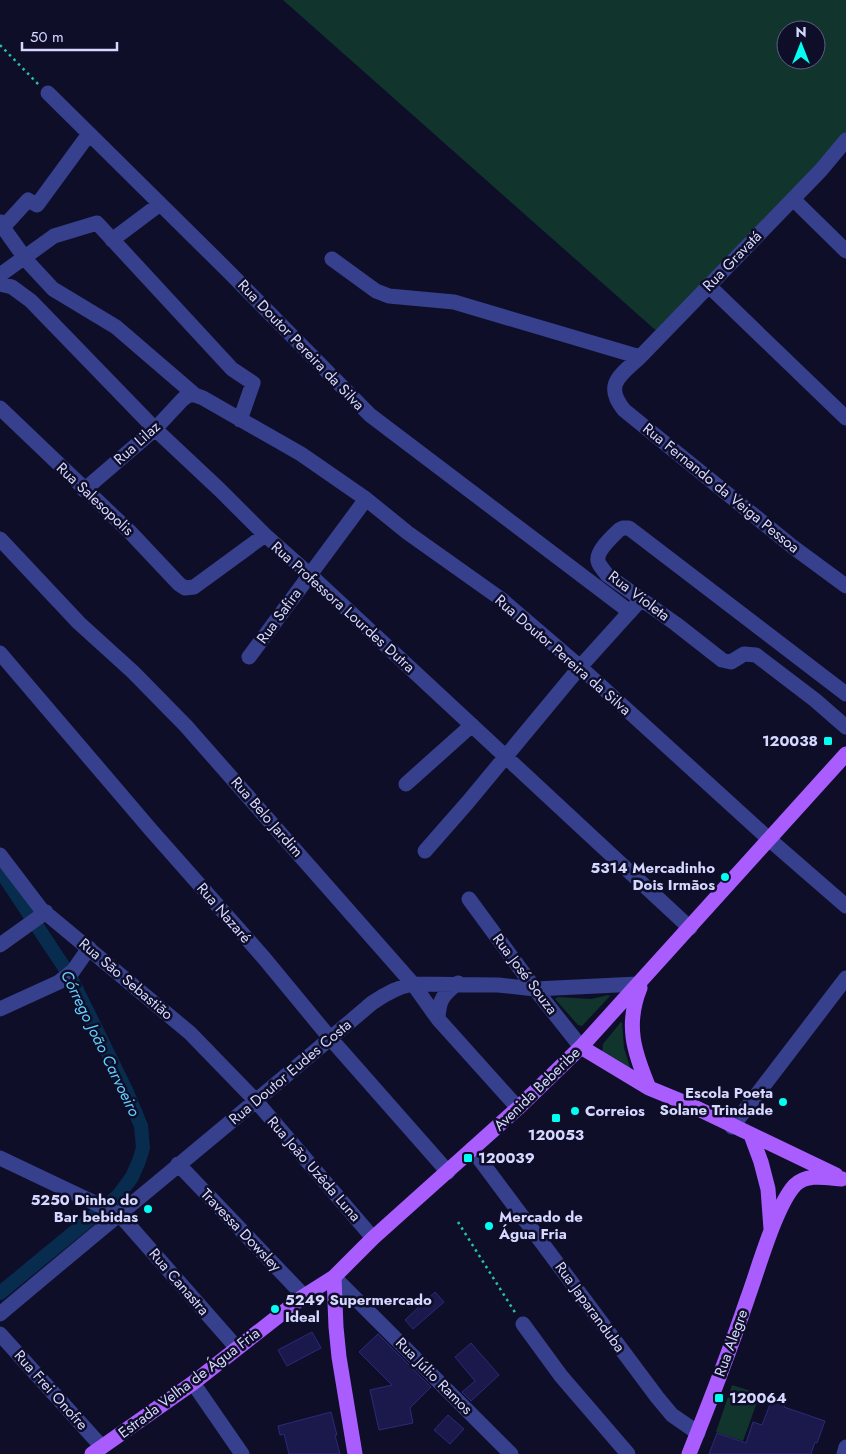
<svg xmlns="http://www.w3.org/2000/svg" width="846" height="1454" viewBox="0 0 846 1454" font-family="Jost,sans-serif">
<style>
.green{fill:#11342d;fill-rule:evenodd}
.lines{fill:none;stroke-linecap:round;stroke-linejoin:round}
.canal{stroke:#082c4e;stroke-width:14}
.building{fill:#1b194c;stroke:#2c297a}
.path{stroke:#26c3a2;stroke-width:2.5;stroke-dasharray:2.5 4;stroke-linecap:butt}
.minor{stroke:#36408c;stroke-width:15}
.major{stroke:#aa5dff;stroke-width:15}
.poi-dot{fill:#02fff1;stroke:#0e0e29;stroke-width:2}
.labels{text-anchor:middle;stroke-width:5;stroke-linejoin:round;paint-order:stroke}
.street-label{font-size:15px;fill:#d6d8ff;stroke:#0e0e29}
.poi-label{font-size:15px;font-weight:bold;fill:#d6d8ff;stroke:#0e0e29;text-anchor:start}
.water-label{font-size:16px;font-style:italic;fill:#64cfff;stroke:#0e0e29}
</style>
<rect width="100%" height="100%" fill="#0e0e29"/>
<!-- green -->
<path class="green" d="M283 0H846V140L661 335ZM786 30H816V60H786Z
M608 995 610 996 582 1026 578 1025 555 999 558 997 591 999Z
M621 1022H622L624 1048 631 1070 602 1054 603 1044Z
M732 1385 760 1394 743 1441 716 1432Z"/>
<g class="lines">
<!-- canal -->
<path class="canal" d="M0 870 70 976 126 1090 141 1126 143 1148 139 1161 132 1177 118 1196 0 1293"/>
</g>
<!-- building -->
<path class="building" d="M435 1292 444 1302 413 1329 405 1320Z
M312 1332 321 1348 287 1366 278 1350Z
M378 1334 431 1387 410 1408 413 1423 379 1430 370 1390 392 1385 359 1352Z
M471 1343 499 1375 471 1401 462 1392 475 1381 455 1357Z
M772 1399 785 1403 784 1407 825 1421 817 1443 815 1442 811 1454H709L717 1433 746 1443 753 1422 762 1425Z
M331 1412 337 1435H335L340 1454H289L284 1434 280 1435 278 1426Z
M448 1415 464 1429 450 1444 434 1430Z"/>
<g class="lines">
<!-- path -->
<path class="path" d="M0 45 39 85
M458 1222 516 1314"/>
<!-- minor -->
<path class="minor" d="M48 93 227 270 370 415 630 612
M846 140 821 170 640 357C621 375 603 384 624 410L793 547 846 586
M793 199 846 251
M0 222 7 223 28 200 37 205 89 134
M0 223 27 261 53 289 116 327 195 395
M112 240 160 204
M332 259 376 291 389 296 454 302 640 357
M0 275 54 236 97 223 232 369 253 383 240 420
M0 284 12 287 31 301 155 429 220 490 265 535 309 574 690 928
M708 285 846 418
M0 408 130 532 179 584 185 588 194 587 265 535
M84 490 155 429 183 399 189 395H195L203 398 301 454 366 499 408 533 501 599 580 667 770 840 846 906
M0 539 79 623 133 672 186 726 413 984 438 1019 518 1108
M0 653 151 830 264 958 330 1038 448 1172
M249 657 366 499
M846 694 629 528H623L619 530C612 537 596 551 598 561 599 566 604 570 607 575L676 624 722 660 731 662 744 654 756 655 815 700 846 727
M406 784 472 725
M425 851 468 802 580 667 636 605
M0 855 41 909 190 1033 256 1101 373 1238
M469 899 535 989 581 1047
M0 945 46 912
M0 1009 59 982 73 971 89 948
M438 1019C439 999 443 995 458 983
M732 1127 846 978
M472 1149 657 1397 672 1415 698 1433
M0 1158 120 1215 237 1348
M178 1164 304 1296
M334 1277 511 1454
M0 1314C123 1210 249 1108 372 1003 385 994 397 987 413 984L498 985 535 989 638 984
M523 1324 561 1376 628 1454
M0 1334 102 1447
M193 1383 242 1454
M844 1454 846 1447"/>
<!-- major -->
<path class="major" d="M640 988C625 1025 634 1052 649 1088
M581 1047 649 1088 688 1104 836 1175
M751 1135 761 1162 768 1189 771 1229
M334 1277 336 1327 339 1357 355 1454
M92 1454 193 1383 304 1296 334 1277 373 1238 518 1108 581 1047 846 754
M689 1454C710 1402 730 1350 748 1297 758 1270 776 1205 795 1185 807 1173 827 1178 842 1179"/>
</g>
<!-- markers -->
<g class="poi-dot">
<rect x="823" y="736" width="10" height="10" rx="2.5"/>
<circle cx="725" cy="877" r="5"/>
<circle cx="783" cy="1102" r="5"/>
<circle cx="575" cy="1111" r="5"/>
<rect x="551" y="1113" width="10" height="10" rx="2.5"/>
<rect x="463" y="1153" width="10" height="10" rx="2.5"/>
<circle cx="148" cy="1209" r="5"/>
<circle cx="489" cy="1226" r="5"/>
<circle cx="275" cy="1309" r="5"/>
<rect x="714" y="1393" width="10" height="10" rx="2.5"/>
</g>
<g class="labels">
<!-- street labels -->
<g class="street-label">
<text transform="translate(732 261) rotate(-46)" y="5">Rua Gravatá</text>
<text transform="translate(301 345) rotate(46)" y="5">Rua Doutor Pereira da Silva</text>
<text transform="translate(137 443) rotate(-42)" y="5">Rua Lilaz</text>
<text transform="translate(721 488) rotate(39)" y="5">Rua Fernando da Veiga Pessoa</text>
<text transform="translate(95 499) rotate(43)" y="5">Rua Salesopolis</text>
<text transform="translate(639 596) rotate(37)" y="5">Rua Violeta</text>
<text transform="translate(343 607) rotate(42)" y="5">Rua Professora Lourdes Dutra</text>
<text transform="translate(279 616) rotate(-54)" y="5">Rua Safira</text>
<text transform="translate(563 655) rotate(41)" y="5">Rua Doutor Pereira da Silva</text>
<text transform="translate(267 817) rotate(49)" y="5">Rua Belo Jardim</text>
<text transform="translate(224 913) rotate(49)" y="5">Rua Nazaré</text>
<text transform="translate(525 974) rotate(53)" y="5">Rua José Souza</text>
<text transform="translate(126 979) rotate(40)" y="5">Rua São Sebastião</text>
<text transform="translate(290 1072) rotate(-40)" y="5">Rua Doutor Eudes Costa</text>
<text transform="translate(537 1089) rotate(-44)" y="5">Avenida Beberibe</text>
<text transform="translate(314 1169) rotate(49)" y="5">Rua João Uzêda Luna</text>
<text transform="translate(241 1230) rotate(46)" y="5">Travessa Dowsley</text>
<text transform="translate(179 1282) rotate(49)" y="5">Rua Canastra</text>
<text transform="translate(590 1307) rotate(54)" y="5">Rua Japaranduba</text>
<text transform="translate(731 1343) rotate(-70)" y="5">Rua Alegre</text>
<text transform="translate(434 1376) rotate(45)" y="5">Rua Júlio Ramos</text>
<text transform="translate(189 1383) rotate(-37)" y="5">Estrada Velha de Água Fria</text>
<text transform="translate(51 1390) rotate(48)" y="5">Rua Frei Onofre</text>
</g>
<!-- poi labels -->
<g class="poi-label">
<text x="818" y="746" text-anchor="end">120038</text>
<text x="715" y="873" text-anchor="end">5314 Mercadinho<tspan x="715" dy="17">Dois Irmãos</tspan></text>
<text x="773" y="1098" text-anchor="end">Escola Poeta<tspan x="773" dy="17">Solane Trindade</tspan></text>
<text x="585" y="1116">Correios</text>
<text x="556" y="1140" text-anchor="middle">120053</text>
<text x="478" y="1163">120039</text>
<text x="138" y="1205" text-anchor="end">5250 Dinho do<tspan x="138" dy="17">Bar bebidas</tspan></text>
<text x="499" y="1222">Mercado de<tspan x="499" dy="17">Água Fria</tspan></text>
<text x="285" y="1305">5249 Supermercado<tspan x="285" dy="17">Ideal</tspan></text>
<text x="729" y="1403">120064</text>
</g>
<!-- water labels -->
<g class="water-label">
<text transform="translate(101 1043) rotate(64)" y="6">Córrego João Carvoeiro</text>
</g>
</g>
<!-- north arrow -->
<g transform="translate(801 45)"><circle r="24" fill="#0e0e29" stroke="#5e5f7f"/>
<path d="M0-4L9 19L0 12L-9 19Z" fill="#02fff1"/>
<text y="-8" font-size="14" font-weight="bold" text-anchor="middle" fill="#d6d8ff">N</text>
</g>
<!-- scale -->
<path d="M22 42v8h95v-8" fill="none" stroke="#d6d8ff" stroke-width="2.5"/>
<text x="30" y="42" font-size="15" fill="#d6d8ff" stroke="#0e0e29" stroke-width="4" paint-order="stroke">50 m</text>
</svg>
